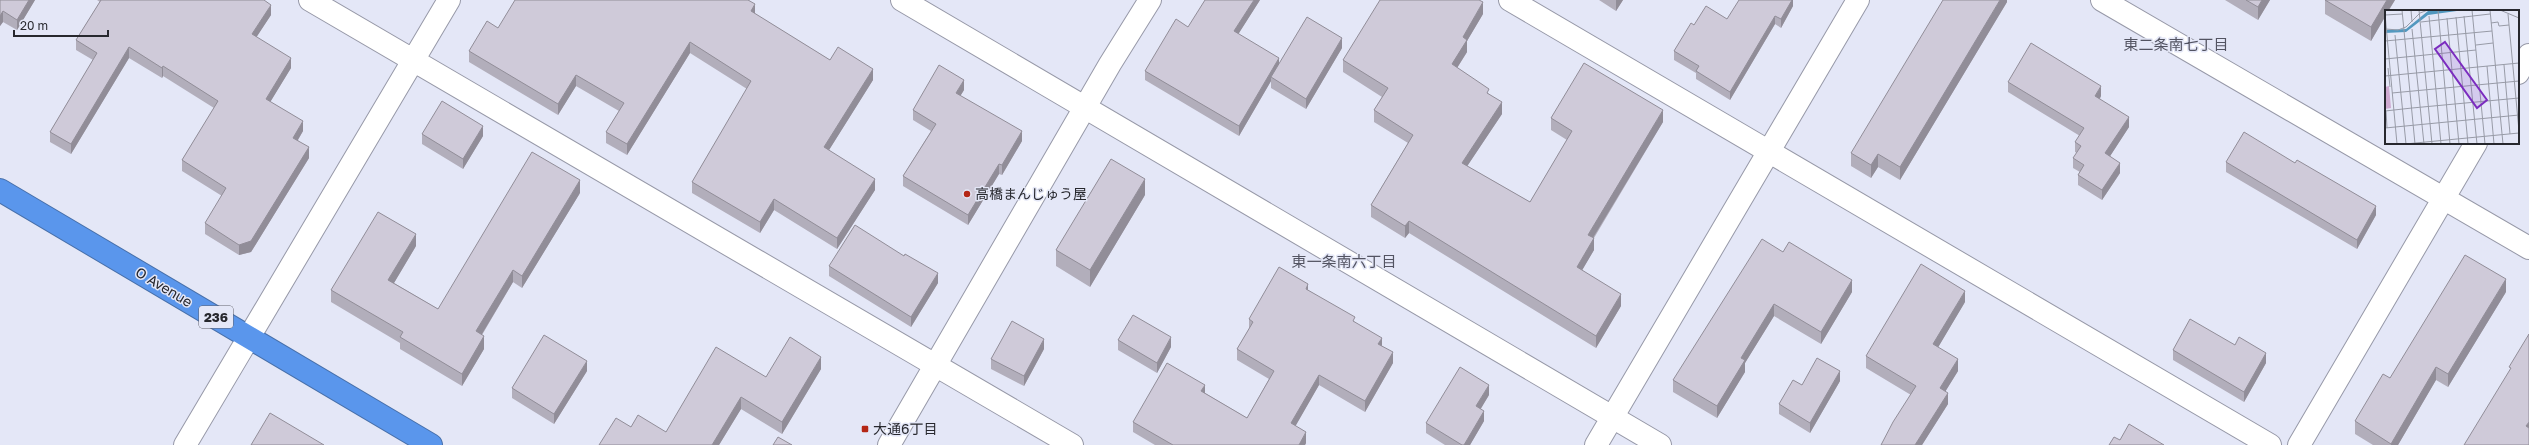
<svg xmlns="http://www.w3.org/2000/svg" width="2529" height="445" viewBox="0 0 2529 445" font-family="'Golos Text','Noto Sans JP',sans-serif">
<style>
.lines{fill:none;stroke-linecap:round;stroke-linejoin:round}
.minor-casing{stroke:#9799a8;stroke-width:24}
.highway-casing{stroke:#4870aa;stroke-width:24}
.minor{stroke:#fff;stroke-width:22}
.highway{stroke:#5a96ec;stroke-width:22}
.wall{fill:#b2aebb}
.shaded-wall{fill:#918d98}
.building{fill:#cfcad9;stroke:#918d98}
.poi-dot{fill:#b42615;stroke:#e4e7f7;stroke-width:1.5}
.labels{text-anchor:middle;stroke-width:3;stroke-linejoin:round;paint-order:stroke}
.shield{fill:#e4e7f7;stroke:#60616a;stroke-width:1}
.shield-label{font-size:13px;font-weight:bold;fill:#27282e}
.poi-label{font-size:14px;fill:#27282e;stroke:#e4e7f7;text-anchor:start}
.street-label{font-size:14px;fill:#27282e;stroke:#e4e7f7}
.neighbourhood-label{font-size:15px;fill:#535462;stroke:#e4e7f7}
.inset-road{fill:none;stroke:#989ba7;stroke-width:1}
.view{fill:#7b2cbf;fill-opacity:0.15;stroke:#7b2cbf;stroke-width:2}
.inset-edge{fill:none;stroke:#27282e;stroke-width:2}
</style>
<rect width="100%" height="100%" fill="#e4e7f7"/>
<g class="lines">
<!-- minor casing -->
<g class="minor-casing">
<path id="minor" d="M310 0 1072 445
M902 0 1660 445
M1510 0 2270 445
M2102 0 2529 248
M2518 73 2529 55
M185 445 449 0
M889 445 1110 64 1150 0
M1596 445 1858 0
M2299 445 2476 143"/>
</g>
<!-- highway casing -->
<g class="highway-casing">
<path id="highway" d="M0 190 431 445"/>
</g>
<!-- minor -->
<use href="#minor" class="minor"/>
<!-- highway -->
<use href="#highway" class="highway"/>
</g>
<!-- wall -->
<path class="wall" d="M0 0H35L17 30 3 22 0 26Z
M97 0H264L271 15 256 37 291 68 270 102 303 131 298 140 309 158 251 252 239 255 205 234V223L222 196 182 171V160L214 108 163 76 162 78 129 58 71 154 50 142V132L93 60 76 50V40L100 2Z
M749 0 755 14 830 60 873 80 829 150 875 190 837 249 774 210 760 233 692 193V182L747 89 690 53 627 155 606 143V132L619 111 576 86 558 115 469 62V51Z
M1260 0 1238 34 1279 64 1342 48 1306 109 1271 88V81L1239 136 1145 80V71L1188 27Z
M1599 0H1623L1616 11Z
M1793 0V6L1781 28 1775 24 1730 100 1696 79V73L1674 60V51L1694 25 1727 19Z
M2007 0V2L1900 180 1878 167 1871 178 1851 166V153Z
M2225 0H2270L2258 20Z
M2325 0H2395L2371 41 2325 14Z
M1483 14 1467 41V52L1457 68 1489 94 1502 114 1467 166 1530 202 1567 140 1551 130V118L1663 122 1594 238V250L1582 270 1621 306 1596 348 1409 233 1405 238 1371 217V205L1408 143 1374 122V110L1382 97 1343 72V60Z
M2008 82 2101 96 2100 99 2129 127 2110 156 2120 173 2102 200 2078 185V175L2080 172 2073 168V158L2077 153 2075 152V142L2080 136 2008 92Z
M964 90 960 96 1022 141 1002 175 999 174 968 225 903 186V176L931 131 913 120V110Z
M422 134 483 136 463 169 422 144Z
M2226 162 2295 163 2376 215 2357 249 2226 172Z
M580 193 522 288 513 282 482 335 484 349 462 386 400 349V343L331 302V290L416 246 394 283 438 309Z
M1145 195 1090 287 1056 266V250Z
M1783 252 1852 292 1821 344 1774 316 1745 363V372L1717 418 1673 392V380Z
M904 256 938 283 911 327 829 276V266Z
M1308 290 1355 322 1382 346 1393 363 1365 412 1319 385 1295 426 1306 443 1305 445H1155L1133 432V422L1205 393 1247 418 1269 379 1237 360V349L1249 329V319Z
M2506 292 2448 387 2436 380 2398 445H2373L2355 434V421L2390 378Z
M1965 302 1938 347 1958 371 1945 392 1948 404 1922 445H1881L1911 395 1866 368V356Z
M1118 340 1171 347 1157 373 1118 350Z
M1044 349 1024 386 991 369V359Z
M2173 350 2266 363 2244 402 2173 360Z
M821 369 782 434 741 409 719 445H599L631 427 666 432 766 377Z
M587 371 554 424 512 398V388Z
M1840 381 1810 433 1779 414V404L1802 385Z
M1489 395 1480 409 1484 421 1470 445H1445L1426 433V423Z"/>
<!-- shaded-wall -->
<path class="shaded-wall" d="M29 0H35L17 30V20Z
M1254 0H1260L1234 41V31Z
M1616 0H1623L1616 11Z
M1792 0H1793V6L1781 28V19Z
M2000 0H2007V2L1900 180V167Z
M2262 0H2270L2258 20V7Z
M2387 0H2395L2388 11H2386V15L2371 41V27Z
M1483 2V14L1467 41V52L1452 76V64L1463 37Z
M755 4V15L751 11Z
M271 5V15L252 44V34Z
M3 11V22L0 26V16Z
M1775 16V24L1730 100V92Z
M1342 38V48L1306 109V99Z
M690 42V53L627 155V144Z
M129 47V58L71 154V144Z
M291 58V68L266 109V99Z
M1279 58V67L1271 77V81L1239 136V126Z
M163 66V76L162 78V68Z
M873 69V80L824 158V147Z
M576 75V86L558 115V104Z
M964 80V90L956 103V93Z
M2101 86V96L2095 106V96Z
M1502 102V114L1462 174V163Z
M1663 110V122L1588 246V235Z
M2129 117V127L2105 164V153Z
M303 121V131L293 148V138Z
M483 126V136L463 169V159Z
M1022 131V141L1002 175V165Z
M309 147V158L251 252 239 255V245Z
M1878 154V167L1871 178V165Z
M2120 163V173L2102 200V190Z
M999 164V174L968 225V215Z
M875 179V190L837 249V238Z
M1145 179V195L1090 287V270Z
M580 180V193L522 288V276Z
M774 199V210L760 233V222Z
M2376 206V215L2357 249V240Z
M1409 221V233L1405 238V226Z
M416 234V246L388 293V280Z
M1594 238V250L1577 279V267Z
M513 270V282L476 344V331Z
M938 273V283L911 327V317Z
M2506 279V292L2448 387V374Z
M1852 280V292L1821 344V332Z
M1308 284V295L1306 289Z
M1965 291V302L1933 356V344Z
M1621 294V306L1596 348V336Z
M1774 304V316L1745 363V372L1717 418V406L1741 358Z
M484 336V349L462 386V374Z
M1171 337V347L1157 373V363Z
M1382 338V348L1378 344Z
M1044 339V349L1024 386V376Z
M1393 352V363L1365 412V401Z
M2266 353V363L2244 402V392Z
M821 357V369L782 434V422Z
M1958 359V371L1940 400V388Z
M587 361V371L554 424V414Z
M2436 367V380L2398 445H2391V444Z
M1840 371V381L1810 433V423Z
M1319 375V385L1291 434V423Z
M1205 385V396L1201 391Z
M1489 385V395L1476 417V406Z
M1948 393V404L1922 445H1915Z
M741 397V409L719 445H712Z
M1484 411V421L1470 445H1464Z
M2529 422V433L2526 426Z
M1306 432V443L1305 445H1299Z"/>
<!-- building -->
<path class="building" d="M0 0H29L17 20 3 11 0 16Z
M101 0H264L271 5 252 34 291 58 266 99 303 121 293 138 309 147 251 241 239 245 205 223 226 188 182 160 218 101 163 66 162 68 129 47 71 144 50 132 97 53 76 40Z
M515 0H748L755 4 751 11 830 60 838 47 873 69 824 147 875 179 837 238 774 199 760 222 692 182 751 81 690 42 627 144 606 132 624 103 576 75 558 104 469 51 487 21 498 28Z
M1205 0H1254L1234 31 1279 58 1239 126 1145 71 1176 19 1188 27Z
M1380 0H1479L1483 2 1463 37 1467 40 1452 64 1489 89 1487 93 1502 102 1462 163 1530 202 1572 131 1551 118 1584 63 1663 110 1588 235 1594 238 1577 267 1621 294 1596 336 1409 221 1405 226 1371 205 1413 135 1374 110 1388 88 1343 60Z
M1739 0H1792L1781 19 1775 16 1730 92 1696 71 1699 66 1674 51 1691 23 1694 25 1706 6 1727 19Z
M1943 0H2000L1900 167 1878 154 1871 165 1851 153Z
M2246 0H2262L2258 7Z
M2325 0H2387L2371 27Z
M1307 17 1342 38 1306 99 1271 77Z
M2031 43 2101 86 2095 96 2129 117 2105 153 2120 163 2102 190 2078 175 2084 165 2073 158 2081 146 2075 142 2084 128 2008 82Z
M939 65 964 80 956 93 1022 131 1002 165 999 164 968 215 903 176 936 124 913 110Z
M442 101 483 126 463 159 422 134Z
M2244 132 2295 163 2297 160 2376 206 2357 240 2226 162Z
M532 152 580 180 522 276 513 270 476 331 484 336 462 374 400 337 403 332 331 290 378 212 416 234 388 280 438 309Z
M1111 159 1145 179 1090 270 1056 250Z
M855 225 904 256 905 254 938 273 911 317 829 266Z
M1762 239 1783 252 1789 242 1852 280 1821 332 1774 304 1741 358 1745 360 1717 406 1673 380Z
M2465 255 2506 279 2448 374 2436 367 2391 444 2355 421 2383 374 2390 378Z
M1921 264 1965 291 1933 344 1958 359 1940 388 1948 393 1915 445H1881L1893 422 1916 386 1866 356Z
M1279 267 1308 284 1306 289 1355 317 1353 321 1382 338 1378 344 1393 352 1365 401 1319 375 1291 423 1306 432 1299 445H1173L1133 422 1167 363 1205 385 1201 391 1247 418 1274 371 1237 349 1253 322 1249 319Z
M1133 315 1171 337 1157 363 1118 340Z
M2190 319 2235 345 2239 337 2266 353 2244 392 2173 350Z
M1012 321 1044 339 1024 376 991 359Z
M2529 334V422L2526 426 2529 428V445H2464L2511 368 2509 367Z
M544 335 587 361 554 414 512 388Z
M790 337 821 357 782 422 741 397 712 445H599L616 418 631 427 638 415 666 432 716 347 766 377Z
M1817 358 1840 371 1810 423 1779 404 1793 380 1802 385Z
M1460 367 1489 385 1476 406 1484 411 1464 445H1462L1426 423Z
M270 413 324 445H251Z
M2129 424 2164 445H2109L2114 437 2120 440Z
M778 437 792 445H773Z"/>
<!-- markers -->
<g class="poi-dot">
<circle cx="967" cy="194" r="4"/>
<rect x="861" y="425" width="8" height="8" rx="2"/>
</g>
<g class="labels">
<!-- shield labels -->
<rect class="shield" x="199" y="306" width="34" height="22" rx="3"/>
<g class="shield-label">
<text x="216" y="322">236</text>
</g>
<!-- poi labels -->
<g class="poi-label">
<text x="975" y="199">高橋まんじゅう屋</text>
<text x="873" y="434">大通6丁目</text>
</g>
<!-- street labels -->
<g class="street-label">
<text transform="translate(164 287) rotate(31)" y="5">O Avenue</text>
</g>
<!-- neighbourhood labels -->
<g class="neighbourhood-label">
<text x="2176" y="50">東二条南七丁目</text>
<text x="1344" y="267">東一条南六丁目</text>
</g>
</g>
<!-- overview -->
<g transform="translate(2385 10)">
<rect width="134" height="134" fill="#e4e7f7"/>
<path d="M4 76 6 98 0 99V77Z" fill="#cfaad1"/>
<path d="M79 0 43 5 21 22 0 23V20L21 19 43 1Z" fill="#5298bf"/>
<path class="inset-road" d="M17 0 30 134M26 0 27 12M34 0 47 134M53 0 65 134M87 0 100 134M105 0 118 134M115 0 134 8M0 4 12 134M123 4 134 121M0 5 17 4M44 6 56 134M79 6 92 134M71 7 83 134M62 8 74 134M36 12 105 4M106 13 113 12 114 16 124 15M1 19 13 20 21 17 35 3 43 0M27 19 39 134M10 25 21 134M0 31 107 21M91 35 108 33M0 49 91 40M119 55 125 124M102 56 109 134M3 58 5 77M0 66 134 53M7 83 134 71M27 98 134 88M0 101 27 98M1 101 2 118M0 118 134 105M20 134 134 123"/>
<path class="view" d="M60 32 102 90 92 98 50 39Z"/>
<rect width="134" height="134" class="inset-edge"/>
</g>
<!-- scale -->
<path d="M14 30v6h94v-6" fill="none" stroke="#27282e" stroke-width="2"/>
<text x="20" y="30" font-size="12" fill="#27282e" stroke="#e4e7f7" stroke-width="3" paint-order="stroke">20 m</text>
</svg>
